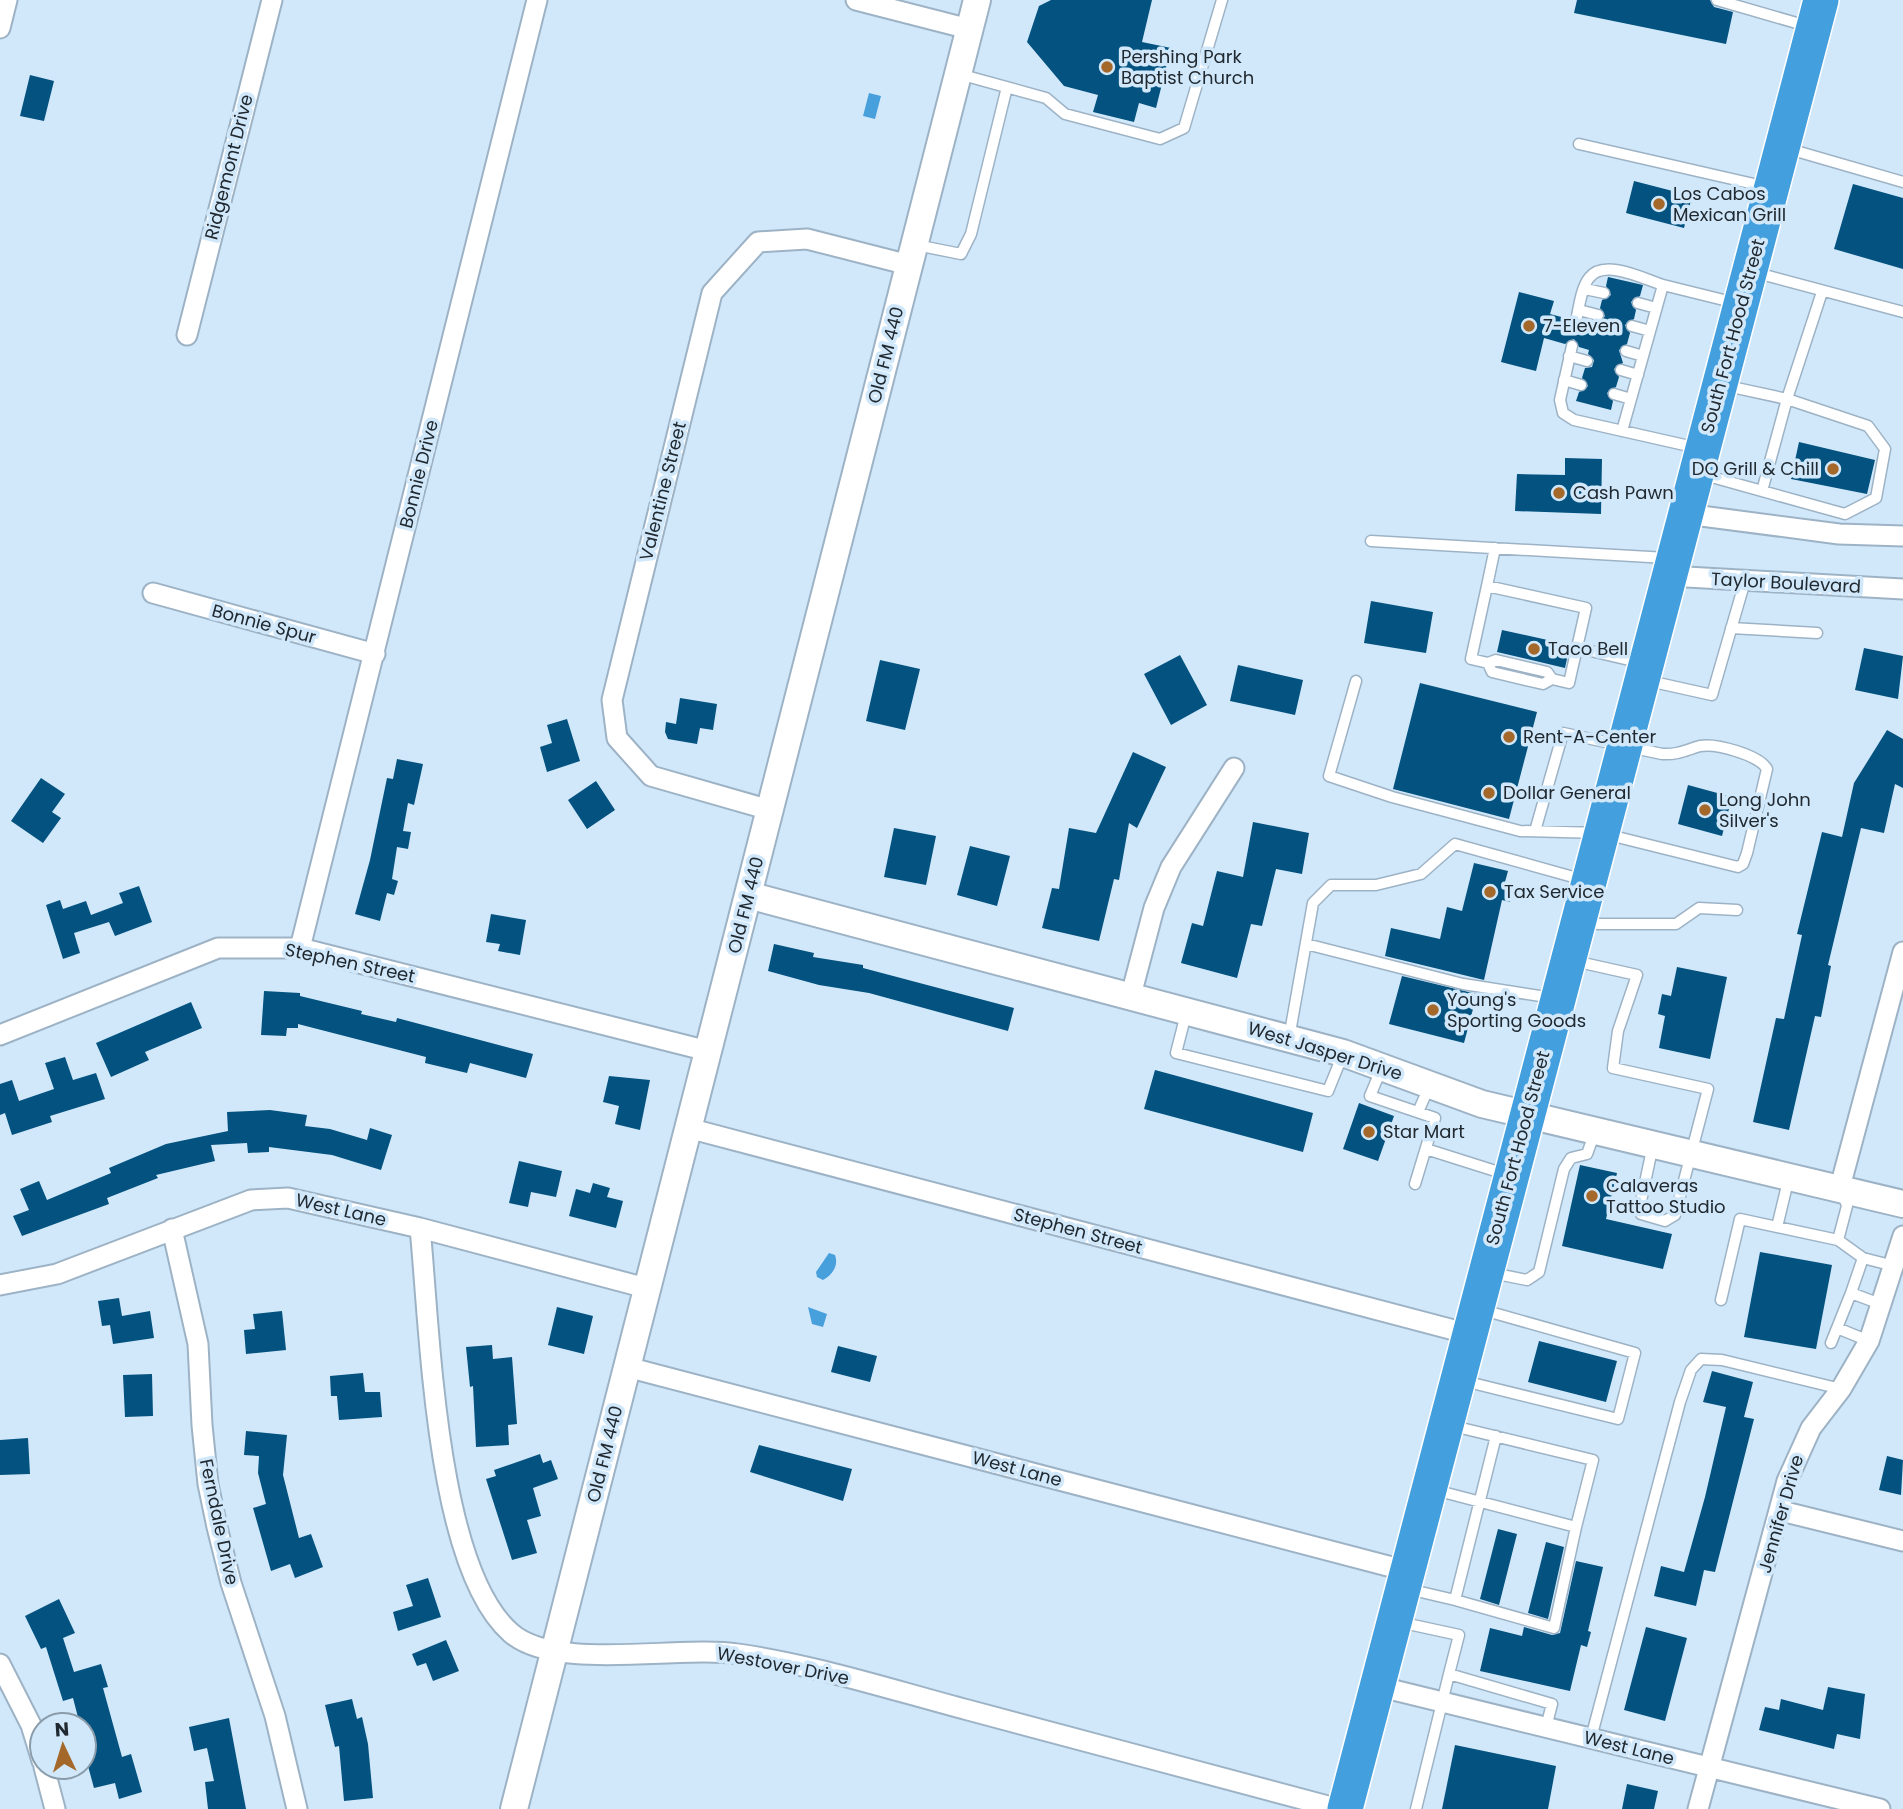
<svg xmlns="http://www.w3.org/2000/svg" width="1903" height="1809" viewBox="0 0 1903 1809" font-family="Poppins,sans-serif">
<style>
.water{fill:#479fdc}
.building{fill:#03527f}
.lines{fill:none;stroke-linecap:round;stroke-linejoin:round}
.lane-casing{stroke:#9db3c5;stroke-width:13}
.street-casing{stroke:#9db3c5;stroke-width:23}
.secondary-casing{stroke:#9db3c5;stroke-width:30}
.highway-casing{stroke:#fff;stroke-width:38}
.lane{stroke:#fff;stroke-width:10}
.street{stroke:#fff;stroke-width:19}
.secondary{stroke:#fff;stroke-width:26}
.highway{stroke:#439fde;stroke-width:35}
.poi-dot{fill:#a4682b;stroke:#d1e8fb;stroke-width:2.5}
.labels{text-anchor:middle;stroke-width:7;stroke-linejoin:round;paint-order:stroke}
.poi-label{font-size:18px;fill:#202930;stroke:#d1e8fb;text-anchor:start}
.street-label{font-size:18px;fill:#202930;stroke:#d1e8fb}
</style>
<rect width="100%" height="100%" fill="#d1e8fb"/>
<!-- water -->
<path class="water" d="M869 93 881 96 875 119 863 116Z
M829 1253 835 1255C839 1266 832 1275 823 1280L817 1277 816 1272Z
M808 1307 827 1314 823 1327 812 1324Z"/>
<!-- building -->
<path class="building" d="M1051 0H1152L1142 42 1171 48 1156 108 1139 103 1134 122 1093 112 1098 95 1064 86 1027 42 1039 6Z
M1577 0H1710L1714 7 1733 12 1726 44 1574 13Z
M30 75 54 81 44 121 20 116Z
M1634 181 1692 196 1684 228 1626 213Z
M1853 184 1903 198V269L1834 249Z
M1608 277 1643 285 1640 296 1631 302 1636 310 1634 319 1625 325 1630 333 1627 344 1619 350 1623 363 1614 369 1619 377 1616 387 1607 393 1613 401 1611 410 1576 401 1579 392 1588 386 1582 378 1585 368 1592 367 1594 360 1588 354 1589 350 1579 347 1574 339 1565 344 1544 338 1536 371 1501 362 1519 292 1554 301 1550 314 1569 319 1574 328 1583 323 1596 326 1605 316 1600 308 1602 300 1611 295 1606 286Z
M1799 442 1875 460 1867 494 1791 479Z
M1565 458 1602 459 1601 514 1515 511 1517 474 1565 475Z
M1371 601 1433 612 1426 653 1364 643Z
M1502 630 1570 645 1565 668 1497 652Z
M1864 648 1903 656 1898 699 1855 690Z
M1180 655 1207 705 1171 725 1144 674Z
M880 660 920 669 905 730 866 721Z
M1238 665 1303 680 1295 715 1230 701Z
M1420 683 1537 712 1509 819 1393 789Z
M680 698 717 704 713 730 700 728 697 744 668 739 665 732 666 722 676 724Z
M567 719 580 761 547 772 540 747 552 743 547 725Z
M1887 730 1903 739V788L1895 784 1884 833 1861 828 1828 965 1831 966 1821 1017 1815 1016 1789 1130 1753 1122 1776 1018 1784 1019 1802 935 1797 934 1822 832 1842 837 1854 783Z
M1133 752 1166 767 1137 828 1129 823 1119 880 1114 879 1099 941 1042 928 1052 888 1059 889 1069 828 1096 833Z
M397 759 423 764 414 805 408 803 403 831 411 832 408 849 397 847 392 879 398 881 394 895 387 893 380 921 355 914 370 860 387 778 393 779Z
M41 778 65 794 52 812 61 818 43 843 11 821Z
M596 781 615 810 587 829 568 800Z
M1688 785 1732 797 1722 836 1678 824Z
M1253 822 1309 833 1302 874 1276 869 1262 926 1251 924 1237 978 1181 963 1192 923 1203 926 1217 871 1243 877Z
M894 828 936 836 926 885 884 877Z
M970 846 1010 856 997 906 957 895Z
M1474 863 1508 871 1505 882 1514 884 1510 902 1502 900 1484 980 1385 956 1391 928 1440 939 1447 907 1462 911Z
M139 886 152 922 115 936 109 922 74 933 80 953 63 959 46 905 60 900 63 909 86 901 91 915 123 903 119 893Z
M491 914 526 920 520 955 498 951 500 944 486 942Z
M774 944 814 953 813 957 863 965V968L1014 1008 1008 1031 869 993 819 985 768 971Z
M1677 967 1727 977 1710 1059 1659 1048 1665 1016 1658 1014 1662 994 1671 996Z
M1402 976 1477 994 1464 1043 1389 1024Z
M264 991 300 993V996L362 1011 361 1014 396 1022 397 1018 533 1054 526 1078 470 1063 467 1073 425 1063 426 1057 298 1024V1028H287L286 1036 261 1035Z
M191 1002 202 1028 145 1052 149 1060 111 1077 96 1043Z
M65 1057 73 1080 96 1073 105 1099 50 1116 52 1122 12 1135 5 1113 0 1115V1084L12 1080 19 1101 54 1089 45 1063Z
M1155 1070 1313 1113 1303 1152 1144 1109Z
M609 1076 650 1080 640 1130 615 1124 619 1106 603 1102Z
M1359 1103 1394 1116 1378 1161 1343 1149Z
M270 1110 307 1115 305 1126 330 1129 367 1140 370 1128 392 1135 381 1170 332 1155 269 1147V1152L248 1153 247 1143 211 1145 215 1161 156 1175 158 1178 107 1198 109 1204 22 1236 13 1216 29 1210 20 1189 39 1181 47 1200 111 1173 109 1168 166 1144 228 1131 227 1112Z
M519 1161 562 1171 556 1197 531 1192 528 1207 509 1203Z
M1580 1165 1617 1173 1606 1219 1672 1234 1663 1269 1562 1246Z
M593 1183 610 1188 607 1197 623 1201 616 1228 569 1216 576 1189 590 1193Z
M1760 1252 1832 1265 1816 1349 1744 1337Z
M119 1298 122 1316 150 1311 154 1338 113 1344 110 1325 102 1326 98 1301Z
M557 1307 593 1316 584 1354 548 1345Z
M282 1311 286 1350 246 1354 244 1330 255 1329 253 1314Z
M1539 1341 1617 1361 1606 1402 1528 1382Z
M492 1345 493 1359 512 1357 517 1424 508 1425 509 1445 476 1447 473 1386 470 1387 466 1347Z
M838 1346 877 1356 870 1382 831 1372Z
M1712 1371 1753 1382 1744 1417 1754 1419 1715 1572 1704 1570 1696 1606 1654 1596 1661 1566 1684 1572 1705 1497 1726 1407 1703 1402Z
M363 1373 365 1392H380L382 1417 339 1420 337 1396H331L330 1376Z
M152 1374 153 1416 125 1417 123 1375Z
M246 1431 287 1435 283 1475 299 1538 311 1534 323 1567 295 1578 290 1564 271 1571 253 1508 266 1504 258 1473 259 1456 244 1455Z
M28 1438 30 1474 0 1475V1440Z
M759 1445 852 1469 843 1501 750 1472Z
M540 1454 543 1463 551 1460 558 1479 533 1488 541 1516 527 1520 537 1553 512 1560 486 1479 496 1476 494 1470Z
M1887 1456 1903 1460 1901 1495 1879 1490Z
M1498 1529 1517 1534 1499 1605 1480 1599Z
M1546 1542 1564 1547 1548 1619 1528 1613Z
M1576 1561 1603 1567 1588 1631 1591 1632 1587 1647 1581 1645 1570 1691 1480 1671 1490 1628 1522 1636 1524 1627 1552 1635 1560 1633Z
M428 1578 441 1617 398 1631 393 1612 413 1606 406 1585Z
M59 1599 75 1633 63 1638 74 1672 101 1664 108 1687 103 1688 122 1757 131 1754 142 1792 119 1799 115 1783 94 1788 88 1766 91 1765 84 1725H80L73 1698 63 1701 46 1647 41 1649 25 1616Z
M1646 1627 1687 1638 1665 1721 1624 1710Z
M446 1640 459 1671 433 1681 426 1663 417 1666 412 1654Z
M1828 1687 1865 1694 1860 1739 1837 1734 1834 1749 1759 1730 1765 1707 1779 1710 1781 1699 1823 1710Z
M352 1699 357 1719 362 1717 368 1744 373 1798 344 1801 339 1746 335 1747 325 1705Z
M229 1718 246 1809H208L205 1782 214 1781 207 1748 194 1751 189 1727Z
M1455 1745 1556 1766 1548 1809H1442Z
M1627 1784 1658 1791 1654 1809H1622Z"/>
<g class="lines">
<!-- lane casing -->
<g class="lane-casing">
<path id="lane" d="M1717 0 1807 26
M959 74 1046 98 1065 114 1160 139 1184 128 1222 0
M1579 144 1767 187
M1789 149 1903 182
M916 245 961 254 971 234 1007 87
M1757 273 1903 312
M1585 289 1604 293
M1638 303 1656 308
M1579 310 1598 315
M1576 321C1579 308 1581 288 1589 278 1604 258 1644 279 1663 285
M1632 326 1650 331
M1572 346 1560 400 1563 413 1574 420 1698 448
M1626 351 1643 356
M1569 356 1587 361
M1621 370 1638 375
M1564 380 1581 385
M1727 386 1787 399 1762 491
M1614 394 1631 399
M1622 431 1663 285 1736 303
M1701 474 1845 514 1876 498 1885 449 1868 426 1787 399 1822 292
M1371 541 1667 558
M1487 586 1471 659 1488 663 1496 660 1547 672 1552 679
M1731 628 1817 633
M1578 648 1642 663
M1488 663 1492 672 1543 684 1552 679 1569 683 1586 608 1487 586 1495 548
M1356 681 1329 776 1392 797 1520 831 1601 833 1738 867 1743 864 1747 853 1767 769C1759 755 1716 743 1700 746 1686 750 1678 755 1662 754L1563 733 1535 831
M1649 681 1712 695 1745 581
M1585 924H1676L1699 908 1737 910
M1306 944 1463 984 1553 998
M1574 961 1637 975 1618 1031 1613 1068 1708 1089 1675 1215 1665 1221 1641 1214 1640 1206 1653 1145
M1186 1014 1176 1053 1328 1091 1343 1054
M1289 1038 1313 903 1331 885H1376L1421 874 1455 844 1584 880
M1382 1067 1370 1096 1435 1118 1415 1184
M1418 1112 1429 1087
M1426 1149 1505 1174
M1777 1227 1789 1177
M1838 1240 1863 1258 1894 1266
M1863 1258 1851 1293 1883 1305
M1492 1273 1527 1280 1539 1272 1564 1169 1571 1158 1587 1154 1595 1132
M1851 1293 1837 1328 1869 1341
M1721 1300 1740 1219 1838 1240 1847 1206 1843 1194
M1831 1343 1837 1328
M1464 1381 1618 1419 1635 1353 1483 1310
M1435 1490 1576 1527 1593 1460 1453 1426
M1408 1589 1455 1600 1496 1436
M1455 1600 1554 1628 1576 1527
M1399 1622 1459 1635 1449 1674
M1591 1738 1680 1402 1691 1370 1701 1359 1722 1360 1841 1389
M1416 1809 1449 1674 1552 1704 1546 1727"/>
</g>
<!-- street casing -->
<g class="street-casing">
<path id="street" d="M856 0 969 29
M0 28 7 0
M187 335 272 0
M1686 514 1839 534 1903 536
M1669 576 1903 589
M153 593 375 654
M770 810 651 776 617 738 612 700 712 293 758 242 807 239 909 265
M300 948 537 0
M1131 995 1154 908 1171 867 1234 768
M0 1035 218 948H300L708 1051
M688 1128 1469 1334
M1840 1187 1903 952
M420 1228C430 1327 435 1567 511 1633 555 1672 680 1645 738 1654 815 1665 892 1690 968 1710 1092 1743 1215 1776 1339 1809
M172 1229 198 1344 202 1425 208 1484 217 1527 231 1583 275 1716 297 1809
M0 1285 57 1274 251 1200 288 1198 420 1228 646 1288
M627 1367 1407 1571
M1781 1511 1903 1541
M0 1664 31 1725 42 1761
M1377 1686 1880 1809
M44 1767 55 1809
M1698 1809 1787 1481 1811 1428 1841 1389 1869 1341 1903 1236"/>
</g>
<!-- secondary casing -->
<g class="secondary-casing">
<path id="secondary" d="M748 895 1343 1053 1482 1104 1903 1204
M514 1809 977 0"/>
</g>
<!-- highway casing -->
<g class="highway-casing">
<path id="highway" d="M1345 1809 1821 0"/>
</g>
<!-- lane -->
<use href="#lane" class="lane"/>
<!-- street -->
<use href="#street" class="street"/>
<!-- secondary -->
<use href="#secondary" class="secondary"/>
<!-- highway -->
<use href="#highway" class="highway"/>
</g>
<!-- markers -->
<g class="poi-dot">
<circle cx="1107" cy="67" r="7"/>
<circle cx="1659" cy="204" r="7"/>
<circle cx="1529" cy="326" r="7"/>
<circle cx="1833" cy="469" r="7"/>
<circle cx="1559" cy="493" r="7"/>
<circle cx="1534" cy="649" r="7"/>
<circle cx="1509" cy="737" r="7"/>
<circle cx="1489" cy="793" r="7"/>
<circle cx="1705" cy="810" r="7"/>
<circle cx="1490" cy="892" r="7"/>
<circle cx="1433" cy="1010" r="7"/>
<circle cx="1369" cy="1132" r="7"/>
<circle cx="1592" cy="1196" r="7"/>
</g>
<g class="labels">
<!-- poi labels -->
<g class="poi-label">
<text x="1121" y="63">Pershing Park<tspan x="1121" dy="21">Baptist Church</tspan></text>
<text x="1673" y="200">Los Cabos<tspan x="1673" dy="21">Mexican Grill</tspan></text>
<text x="1543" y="332">7-Eleven</text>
<text x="1819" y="475" text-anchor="end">DQ Grill &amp; Chill</text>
<text x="1573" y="499">Cash Pawn</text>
<text x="1548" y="655">Taco Bell</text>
<text x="1523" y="743">Rent-A-Center</text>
<text x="1503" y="799">Dollar General</text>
<text x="1719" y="806">Long John<tspan x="1719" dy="21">Silver's</tspan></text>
<text x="1504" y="898">Tax Service</text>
<text x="1447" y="1006">Young's<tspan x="1447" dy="21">Sporting Goods</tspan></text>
<text x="1383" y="1138">Star Mart</text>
<text x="1606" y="1192">Calaveras<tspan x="1606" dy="21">Tattoo Studio</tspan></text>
</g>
<!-- street labels -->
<g class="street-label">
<text transform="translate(229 167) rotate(-76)" y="6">Ridgemont Drive</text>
<text transform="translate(1733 336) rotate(-75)" y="6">South Fort Hood Street</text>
<text transform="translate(886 355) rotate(-76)" y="6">Old FM 440</text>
<text transform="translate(419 474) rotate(-76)" y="6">Bonnie Drive</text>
<text transform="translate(663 491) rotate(-76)" y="6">Valentine Street</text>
<text transform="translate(1786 583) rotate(3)" y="6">Taylor Boulevard</text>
<text transform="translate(264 624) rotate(15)" y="6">Bonnie Spur</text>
<text transform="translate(746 905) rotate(-76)" y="6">Old FM 440</text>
<text transform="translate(350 963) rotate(12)" y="6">Stephen Street</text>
<text transform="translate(1325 1051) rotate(17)" y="6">West Jasper Drive</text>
<text transform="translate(1518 1148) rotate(-75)" y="6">South Fort Hood Street</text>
<text transform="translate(341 1210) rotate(13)" y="6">West Lane</text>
<text transform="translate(1078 1231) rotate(15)" y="6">Stephen Street</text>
<text transform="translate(605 1454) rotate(-76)" y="6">Old FM 440</text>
<text transform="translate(1017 1469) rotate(15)" y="6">West Lane</text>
<text transform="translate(1781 1514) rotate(-74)" y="6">Jennifer Drive</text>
<text transform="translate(219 1522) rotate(78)" y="6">Ferndale Drive</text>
<text transform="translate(783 1666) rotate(11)" y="6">Westover Drive</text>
<text transform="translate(1629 1748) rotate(14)" y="6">West Lane</text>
</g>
</g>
<!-- north arrow -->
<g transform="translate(63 1746) rotate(356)"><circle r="33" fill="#d1e8fb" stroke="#8a9caa" stroke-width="2"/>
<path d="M0-5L12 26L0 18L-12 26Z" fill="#a4682b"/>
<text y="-10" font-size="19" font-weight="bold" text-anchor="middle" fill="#202930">N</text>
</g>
</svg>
